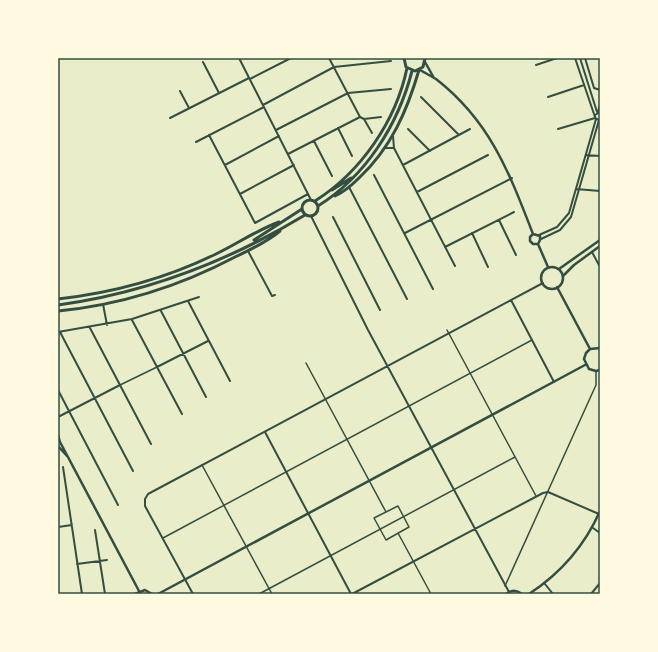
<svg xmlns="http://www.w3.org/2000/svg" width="658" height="652" viewBox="0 0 658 652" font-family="Mulish,sans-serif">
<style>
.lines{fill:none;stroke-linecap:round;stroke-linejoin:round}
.pedestrian{stroke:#344e41;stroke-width:1.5}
.minor{stroke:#344e41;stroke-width:2}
.tertiary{stroke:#344e41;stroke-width:2.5}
.secondary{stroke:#344e41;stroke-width:3}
.neatline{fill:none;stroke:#344e41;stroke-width:1.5}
</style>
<rect width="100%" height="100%" fill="#e9edc9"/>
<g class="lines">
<!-- pedestrian -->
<path class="pedestrian" d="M447 330 536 496
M306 363 386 512
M120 385 157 367
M202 465 272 594
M398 506 409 527 386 540 374 518Z
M398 533 431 594
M163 538 532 340
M505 586 596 385V371
M259 594 515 457"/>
<!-- minor -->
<path class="minor" d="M239 58 311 200
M329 58 360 117 364 119 372 133
M575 58 595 117
M580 58 597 112
M585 58 594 88 600 90
M203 62 219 93
M536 65 557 58
M250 79 291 58
M180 91 189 108
M421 97 459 135
M548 97 584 85
M263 105 334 67 391 61
M598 112 600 104
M170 118 249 78
M364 119 381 117
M599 120 595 118V115L600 112
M338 128 352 156
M408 129 430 151
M558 129 595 118
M276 130 348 93 391 89
M209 135 255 223 308 194
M393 136 394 148 455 266
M314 141 332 176
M196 142 264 107
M385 148H394
M288 154 360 117
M586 155 600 156
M225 165 279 136
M403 165 470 129
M374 175 433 289
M349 187 407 299
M576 189 600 191
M417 192 488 155
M240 194 294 165
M311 216 368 330 509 592
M333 217 380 310
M499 220 516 255
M405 233 512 178
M472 233 488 267
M539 235 557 227 569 213 596 119
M541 239 560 230 571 217 599 120
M445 247 514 212
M248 251 272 296 275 295
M592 252 600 267
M511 300 554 382
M188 301 230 381
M103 304 107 325
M161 311 206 397
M132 320 182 414
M90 328 151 444
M58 332 132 319 199 297
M60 332 133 471
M157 367 208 341
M58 390 118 505
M58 417 120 385
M265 432 351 594
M63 467 82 594
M58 527 72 525
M593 528 600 533
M95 530 105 594
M77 564 107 560
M545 584 553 594
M58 591V594
M193 594 145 506V499L148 494 543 283
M352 594 543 493 548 492 599 514
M591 594 600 583"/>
<!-- tertiary -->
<path class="tertiary" d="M425 62 434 78
M420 70C425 73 431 76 436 79 490 121 509 172 533 234
M533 234 530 237V241L533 244H538
M533 234 540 236V240L538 244
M538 244 548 267
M541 278a11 11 0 1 1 22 0a11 11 0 1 1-22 0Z
M559 269 600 240
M563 276 574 265 600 246
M557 287 590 349
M600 348 590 349 586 353 584 359 589 369 596 371 600 370
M58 435 60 442 139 591
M58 446 67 456
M135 594 145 590 152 594
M158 594 585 365
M506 594C511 590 517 590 522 594
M529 594C561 573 585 545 600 511"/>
<!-- secondary -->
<path class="secondary" d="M404 58 406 67 415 71 423 67 425 58
M332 190 351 178
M335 196C344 192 352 185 359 178 391 148 407 111 419 70
M302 208a8 8 0 1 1 16 0a8 8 0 1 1-16 0Z
M315 201C361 172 396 121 407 68
M318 206C366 176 398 125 412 71
M254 240 302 209
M58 299C112 293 167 278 216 254 237 244 257 230 279 222
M58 305C146 293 229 261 305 215
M58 311C120 305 180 286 235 257 250 250 267 242 280 231"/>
</g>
<!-- border -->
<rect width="658" height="652" fill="none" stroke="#fefae0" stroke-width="118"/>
<rect x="59" y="59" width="540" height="534" class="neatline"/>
</svg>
